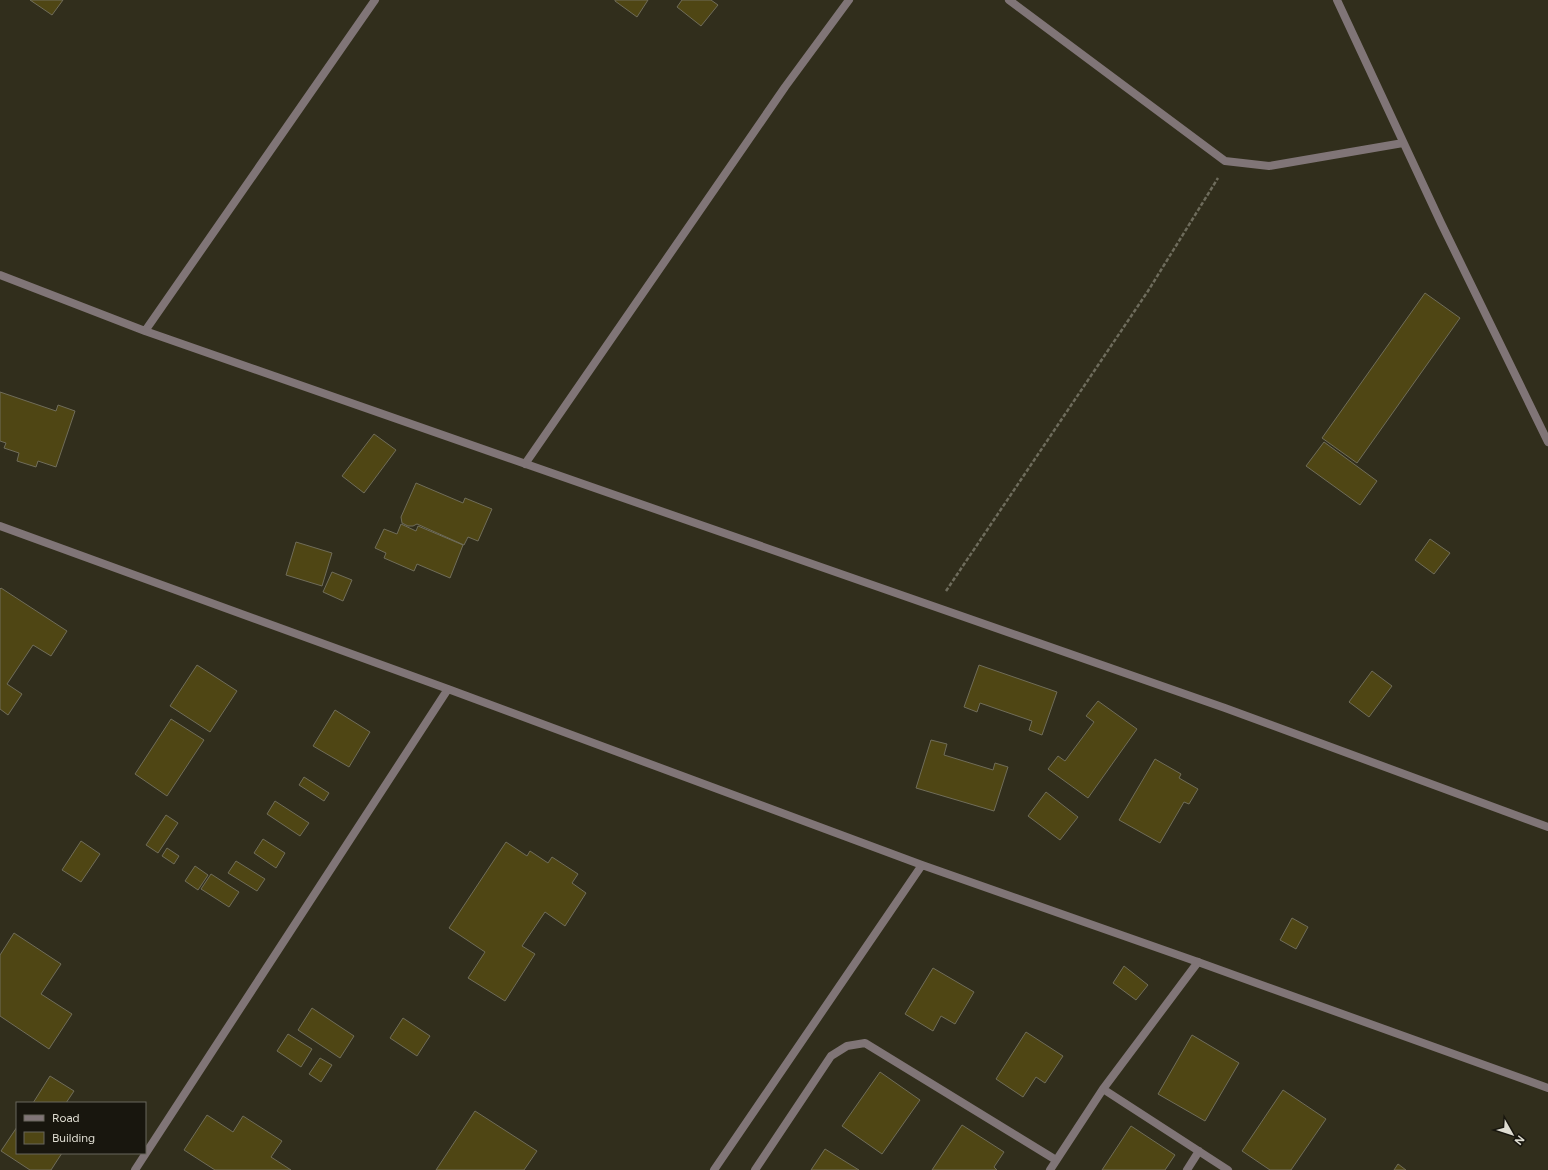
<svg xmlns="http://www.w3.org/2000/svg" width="1548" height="1170" viewBox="0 0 1548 1170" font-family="Figtree,sans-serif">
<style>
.building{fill:#4f4614;stroke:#706d59}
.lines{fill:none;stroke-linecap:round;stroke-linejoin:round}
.path{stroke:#6e6c5c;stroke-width:2.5;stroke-dasharray:4 2;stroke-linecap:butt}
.service{stroke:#807577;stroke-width:8}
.minor{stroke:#807577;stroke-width:8}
</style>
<rect width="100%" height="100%" fill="#312e1c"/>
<!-- building -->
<path class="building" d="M30 0H63L52 15Z
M615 0H648L637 17 615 1Z
M682 0H711L718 5 701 26 677 7Z
M1425 293 1460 318 1357 463 1322 438Z
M0 392 56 411 58 405 75 411 56 467 38 461 36 467 17 461 19 453 4 448 6 443 0 441Z
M374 434 396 450 364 493 342 476Z
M1324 442 1377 481 1360 505 1306 466Z
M416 483 463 503 465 498 492 509 478 541 468 537 464 545 417 524 413 526H408L402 523 401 517Z
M401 524 416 531 418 526 463 545 450 578 417 564 414 571 384 558 386 553 375 548 384 529 397 534Z
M1430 539 1450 553 1434 574 1415 560Z
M296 542 332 553 322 586 286 575Z
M332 572 352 580 343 601 323 592Z
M1 588 67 631 51 656 33 645 7 684 22 694 8 715 0 709V589Z
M197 665 237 691 210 732 170 706Z
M979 665 1057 692 1042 735 1029 730 1032 721 980 703 977 712 964 707Z
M1372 671 1392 686 1369 717 1349 702Z
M1098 701 1137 729 1088 798 1048 769 1058 756 1065 761 1094 722 1086 716Z
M335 710 370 732 349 767 313 746Z
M171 719 204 740 167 796 135 774Z
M931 740 947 744 944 755 993 770 995 763 1008 767 994 811 916 788Z
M1155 759 1181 774 1179 778 1198 789 1189 804 1184 802 1160 843 1119 820Z
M304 777 329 793 324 801 299 785Z
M1046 792 1078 817 1060 840 1028 816Z
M275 801 309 823 300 836 267 814Z
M166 815 178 823 158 853 146 845Z
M263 839 285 853 276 868 254 853Z
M81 841 100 854 81 882 62 870Z
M506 842 527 856 530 851 548 863 552 857 578 874 572 883 586 893 565 926 545 912 522 946 535 954 505 1001 468 978 485 952 449 928Z
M167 848 179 856 174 864 162 856Z
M236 861 265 879 257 891 228 873Z
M195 866 208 875 198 890 185 881Z
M211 874 239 892 229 907 201 889Z
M1292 918 1308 927 1296 949 1280 940Z
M14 933 61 964 41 994 72 1014 49 1049 0 1016V955Z
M1124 966 1148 985 1136 1000 1113 983Z
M933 968 974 992 955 1024 941 1016 933 1031 905 1014Z
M312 1008 354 1036 340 1058 298 1030Z
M403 1018 430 1036 417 1056 390 1038Z
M1026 1032 1063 1056 1045 1083 1036 1077 1023 1097 996 1079Z
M288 1034 312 1049 301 1067 277 1051Z
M1192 1035 1239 1063 1205 1121 1158 1094Z
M320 1058 332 1065 321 1082 309 1074Z
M880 1072 920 1100 882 1154 842 1126Z
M50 1076 74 1091 66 1103H33Z
M1283 1090 1326 1119 1291 1170H1270L1242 1151Z
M475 1111 537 1151 524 1170H436Z
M207 1115 233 1132 243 1116 282 1141 271 1157 291 1170H215L184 1150Z
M962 1125 1004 1152 994 1167 997 1170H932Z
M1131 1126 1175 1155 1165 1170H1102Z
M17 1127V1153H62L51 1170H30L1 1151Z
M825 1149 859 1170H811Z
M1398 1164 1406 1170H1394Z"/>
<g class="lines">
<!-- path -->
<path class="path" d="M946 591 1148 291 1218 178"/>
<!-- service -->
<path class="service" d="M1103 1089 1228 1170
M755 1170 831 1056 847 1046 865 1043 1056 1160
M1050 1170 1103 1089 1198 962
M1187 1170 1199 1151"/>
<!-- minor -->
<path class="minor" d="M1009 0 1225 161 1269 166 1403 143
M1337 0 1441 223 1548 442
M0 275 145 331 1225 708 1548 827
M145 331 375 0
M525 464 785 87 849 0
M0 526 448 689 922 865 1198 962 1548 1088
M135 1170 448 689
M714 1170 922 865"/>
</g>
<!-- legend -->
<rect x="16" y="1102" width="130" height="52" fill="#18160e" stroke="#68665c"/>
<rect x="24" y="1115" width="20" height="6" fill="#807577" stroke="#68665c"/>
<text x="52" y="1122" font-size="12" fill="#dfddd2">Road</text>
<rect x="24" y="1132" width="20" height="12" fill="#4f4614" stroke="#68665c"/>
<text x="52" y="1142" font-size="12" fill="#dfddd2">Building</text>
<!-- north arrow -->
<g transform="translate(1512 1134) rotate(129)" stroke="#18160e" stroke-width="3" paint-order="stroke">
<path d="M0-3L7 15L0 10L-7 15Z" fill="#dfddd2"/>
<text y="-6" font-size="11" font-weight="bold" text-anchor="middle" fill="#dfddd2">N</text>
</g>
</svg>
